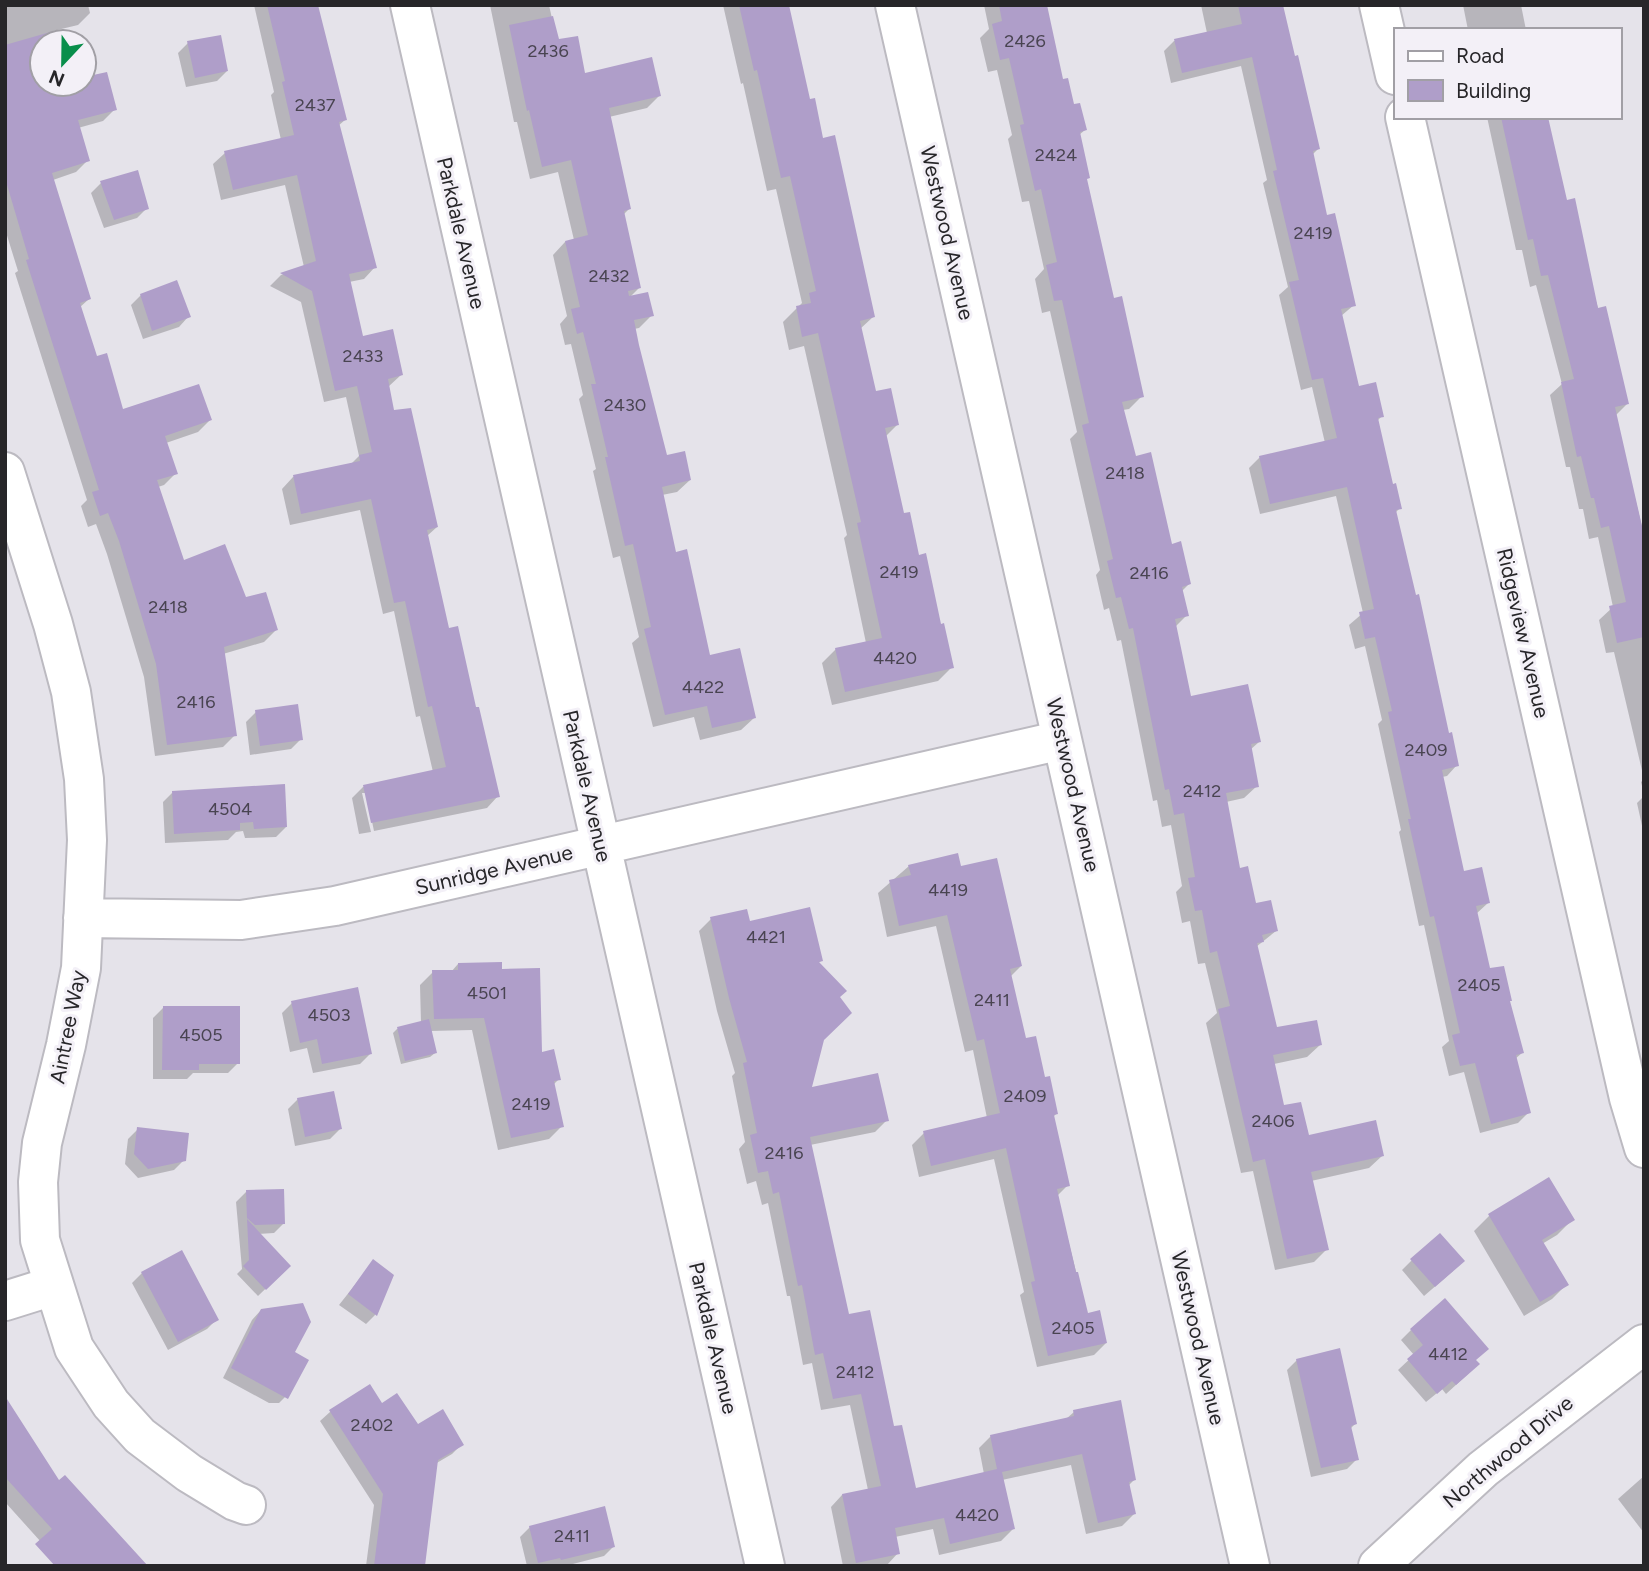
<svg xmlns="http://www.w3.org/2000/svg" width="1649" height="1571" viewBox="0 0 1649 1571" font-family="Figtree,sans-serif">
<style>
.shadow{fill:#0003}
.building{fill:#af9ec9}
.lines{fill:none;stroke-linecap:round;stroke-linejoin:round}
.minor-casing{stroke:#bcbac1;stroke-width:42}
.minor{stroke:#fff;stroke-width:38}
.labels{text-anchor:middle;stroke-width:6;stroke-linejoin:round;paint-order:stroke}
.number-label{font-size:18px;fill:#494451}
.street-label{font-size:21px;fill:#272629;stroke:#f3f0f7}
</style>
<rect width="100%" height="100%" fill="#e5e3ea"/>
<!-- shadow -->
<path class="shadow" d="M5 5H88L90 13 78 25 53 31 56 42H42V84H84V79L115 109 103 121 78 128 88 160 76 172 53 180 89 299 79 308 95 358 122 411 210 420 198 432 166 443 176 473 164 485 158 487 183 563 245 599 276 630 264 642 223 654 235 735 223 747 155 756 144 677 107 554 96 524 88 527 81 506 87 500 15 273 18 271 5 229Z
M254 5H317L345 120 338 126 375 267 364 279 349 282 362 338 401 375 388 387 392 412 437 527 427 536 448 630 475 710 498 796 487 808 374 831 366 793H362L371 832 359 834 352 798 363 787 433 772 420 716 416 717 394 611 383 614 360 510 290 525 282 489 293 477 351 464 359 456 346 397 324 402 301 302 270 286 281 275 304 267 285 185 221 200 213 164 225 153 281 140 271 95 274 92Z
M490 5H549L557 41 584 75 659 96 647 108 609 117 629 209 623 215 639 288 629 298 652 315 639 328 634 329 665 457 690 480 677 492 662 495 675 554 709 657 754 718 741 730 700 740 694 717 653 727 632 643 639 637 620 556 613 558 593 471 596 469 579 399 583 395 571 344 565 345 560 324 567 316 553 255 565 242 574 240 558 172 530 179 517 122H514Z
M723 5H788L808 101 822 140 873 317 860 329 875 393 897 425 885 437 903 515 952 667 938 681 832 705 822 663 836 649 866 643 844 538 847 535 804 346 789 350 783 322 802 303 776 189 767 191 743 83 741 84Z
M984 5H1045L1062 81 1085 130 1079 135 1086 180 1113 300 1142 396 1129 409 1123 410 1135 458 1171 546 1189 584 1181 592 1187 615 1175 627 1189 698 1259 742 1250 750 1257 786 1244 798 1226 802 1239 870 1254 906 1276 931 1256 947 1275 1029 1320 1045 1307 1057 1274 1064 1283 1107 1308 1137 1382 1156 1369 1168 1311 1181 1327 1249 1314 1262 1275 1270 1253 1171 1241 1173 1206 1023 1217 1013 1205 963 1198 964 1190 921 1182 923 1176 892 1182 886 1171 825 1162 827 1157 800 1153 801 1121 640 1117 641 1109 608 1104 610 1096 575 1100 570 1070 439 1077 432 1050 311 1042 313 1035 279 1044 269 1029 201 1022 202 1008 139 1012 135 997 70 988 72 980 38 989 29Z
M1201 5H1281L1318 149 1312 155 1326 217 1354 305 1341 316 1357 388 1382 416 1377 421 1391 486 1400 508 1395 513 1448 735 1457 765 1447 776 1442 777 1463 873 1488 903 1476 914 1489 970 1509 1002 1522 1053 1515 1059 1529 1112 1518 1123 1480 1133 1464 1072 1449 1076 1442 1047 1449 1041 1424 925 1419 926 1399 832 1401 830 1378 724 1382 720 1365 646 1355 649 1349 625 1363 613 1336 496 1260 514 1249 468 1260 457 1325 443 1312 387 1301 390 1279 295 1288 287 1263 183 1267 180 1241 66 1171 83 1164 51 1174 41 1207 33Z
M1463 5H1521L1526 30H1468Z
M188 43 227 71 217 81 186 87 178 53Z
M1487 117H1546L1566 202 1627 404 1615 416 1644 535V794L1641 782 1644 779 1614 652 1606 653 1599 620 1613 607 1598 537 1589 539 1583 509H1579L1570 467H1566L1550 395 1562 384 1536 285 1530 287 1522 250H1516Z
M101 183 147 208 137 218 104 228 91 193Z
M141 295 188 317 179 327 143 339 131 305Z
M256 712 301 739 291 749 250 755 246 722Z
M172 793 286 827 276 837 245 838 243 831 236 832 228 840 165 843 163 802Z
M1644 796V835L1637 803Z
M909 866 959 868 1021 966 1010 977 1024 1040 1044 1079 1056 1114 1053 1117 1068 1185 1057 1196 1087 1315 1106 1343 1094 1355 1037 1367 1020 1295 1024 1292 994 1159 919 1177 912 1145 924 1133 987 1118 973 1050 965 1052 936 926 887 937 878 893Z
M711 919 749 923 821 961 818 963 838 998 823 1040 810 1089 887 1120 875 1132 810 1145 847 1316 915 1490 984 1474 979 1448 991 1436 1066 1419 1074 1412 1134 1480 1128 1486 1134 1514 1122 1526 1086 1534 1071 1465 1002 1480 1013 1529 1001 1541 939 1555 933 1529 895 1537 898 1553 887 1565 843 1566 831 1507 842 1495 868 1490 850 1405 821 1410 812 1363 803 1365 790 1296H787L768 1203 762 1205 756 1181 747 1184 739 1149 745 1142 732 1076 735 1073 717 1011 699 931Z
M458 964 500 971 541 1054 559 1079 553 1085 562 1126 549 1139 498 1150 472 1030 430 1031 435 1053 430 1057 401 1064 393 1033 397 1029 421 1023 420 985 433 972H451Z
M292 1003 370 1054 360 1064 313 1073 307 1048 290 1052 282 1013Z
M163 1008 238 1063 228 1073H193L187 1079H153V1018Z
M298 1099 340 1129 330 1139 295 1146 288 1109Z
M138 1129 184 1160 174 1170 138 1178 125 1164 128 1139Z
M246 1192 284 1223 274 1233 258 1234 289 1266 258 1296 237 1274 242 1269 236 1202Z
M1489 1216 1572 1220 1557 1235 1542 1244 1567 1284 1552 1299 1524 1316 1474 1231Z
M1412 1260 1453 1271 1424 1296 1402 1270Z
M373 1262 375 1315 366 1324 339 1305Z
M142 1273 217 1319 207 1329 168 1350 132 1283Z
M262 1309 293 1353 289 1393 279 1403H269L223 1378 252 1320Z
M1411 1330 1475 1361 1468 1374 1446 1394 1442 1389 1426 1402 1398 1370 1414 1355 1401 1340Z
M1297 1360 1355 1424 1350 1429 1357 1459 1347 1469 1311 1477 1287 1370Z
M370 1386 382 1405 417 1426 462 1444 452 1454 435 1464 423 1566H366L374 1505 320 1421 330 1412Z
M5 1399 59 1483 146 1566 41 1542 5 1502Z
M1644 1476V1533L1618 1499Z
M530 1527 614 1546 604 1556 565 1566H527L520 1537Z"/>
<!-- building -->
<path class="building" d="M267 5H318L347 120 339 122 377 268 349 274 363 336 393 329 403 375 388 379 394 410 411 408 438 527 427 530 449 628 458 626 476 707H479L500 797 371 823 363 785 446 767 432 706 428 707 405 601 394 603 371 499 301 514 293 475 360 461 359 455 372 452 357 386 335 391 312 291 280 273 316 261 297 175 233 190 224 151 294 135 282 82 285 81Z
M739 5H789L810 99 815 98 823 138 835 135 875 317 860 321 876 391 891 388 899 425 885 428 904 513 910 512 919 555 926 553 941 624 944 623 954 668 845 692 835 648 882 638 857 523 861 522 818 333 802 337 796 306 811 303 809 293 816 291 790 176 781 178 757 70 754 71Z
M999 5H1047L1063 79 1068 78 1074 104 1080 103 1087 130 1080 132 1090 178 1087 179 1114 298 1122 296 1144 397 1122 402 1136 456 1151 452 1172 544 1181 541 1191 584 1182 587 1189 616 1175 619 1191 696 1248 684 1261 742 1251 744 1259 787 1226 793 1240 868 1248 866 1256 903 1271 900 1278 931 1262 935 1264 942 1257 943 1277 1027 1317 1020 1322 1045 1273 1055 1284 1105 1301 1102 1309 1135 1376 1120 1384 1156 1311 1172 1329 1250 1287 1259 1265 1159 1253 1162 1218 1009 1230 1006 1217 951 1210 953 1202 910 1195 911 1188 878 1195 877 1184 813 1174 815 1169 789 1165 790 1133 628 1129 629 1121 597 1116 598 1107 561 1113 559 1082 425 1089 423 1062 300 1054 301 1046 265 1057 262 1041 189 1035 191 1020 125 1024 124 1009 58 1000 60 992 24 1002 21Z
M1238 5H1283L1295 56 1298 55 1320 149 1313 151 1327 215 1335 213 1356 306 1341 309 1359 386 1376 382 1384 417 1378 418 1393 484 1396 483 1402 509 1396 510 1416 595 1419 594 1449 733 1452 732 1459 766 1442 770 1464 871 1482 867 1490 903 1476 906 1490 968 1504 966 1512 1001H1510L1524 1053 1516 1055 1531 1113 1491 1124 1475 1063 1460 1066 1452 1035 1460 1033 1434 916 1430 917 1408 819H1411L1388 712 1392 711 1375 637 1365 639 1359 612 1374 609 1347 487 1270 504 1259 456 1337 438 1323 378 1312 380 1289 282 1299 280 1273 171 1277 170 1252 57 1182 73 1174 39 1242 24Z
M553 16 559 39 578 36 585 73 652 57 661 96 609 108 631 209 624 211 641 288 628 291 629 296 648 292 654 316 634 320 639 345 667 455 685 451 691 480 662 487 676 552 687 549 710 655 740 648 756 718 712 728 707 706 665 715 644 629 651 627 633 544 625 546 605 457H608L591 384H596L583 332 577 334 571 309 580 307 565 241 588 235 571 160 542 167 529 110 527 111 509 25Z
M54 31 57 42H42V84H84V77L107 72 117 110 78 120 90 161 52 173 91 299 80 303 97 356 107 353 123 409 199 384 212 420 165 436 178 474 157 480 184 560 225 544 246 597 266 592 278 630 224 647 237 736 167 745 156 664 119 541 108 513 100 516 92 492 99 490 26 260 29 259 5 178V45Z
M221 35 228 71 195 78 187 41Z
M1501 117H1548L1567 200 1575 198 1598 308 1606 306 1629 404 1615 407 1644 535V637L1617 643 1609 606 1626 602 1609 526 1601 528 1594 498H1591L1581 456 1577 457 1561 382 1574 379 1548 275 1541 276 1533 239 1528 240Z
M138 170 149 209 114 220 100 181Z
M177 280 191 317 152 331 140 294Z
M298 704 303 740 260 746 255 710Z
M285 784 287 827 254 829 253 822 240 823V830L174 834 172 791Z
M958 853 961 866 997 858 1022 966 1010 969 1026 1038 1036 1036 1045 1077 1050 1076 1058 1114 1054 1115 1070 1186 1057 1189 1076 1272H1078L1088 1313 1100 1310 1107 1343 1048 1356 1031 1282 1035 1281 1006 1148 931 1166 923 1131 1000 1113 984 1039 977 1041 947 915 899 926 889 880 911 875 908 865Z
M810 907 823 961 819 962 847 991 840 997 852 1013 824 1040 812 1087 878 1073 889 1121 810 1137 849 1314 870 1310 894 1426 902 1425 916 1488 997 1469 990 1435 1074 1416 1073 1410 1121 1400 1136 1480 1129 1482 1136 1514 1098 1523 1082 1454 1002 1472 1015 1529 950 1544 944 1518 895 1528 900 1554 856 1563 842 1494 881 1486 861 1394 833 1399 823 1353 815 1355 802 1285 798 1286 779 1192 773 1194 768 1171 758 1173 750 1135 757 1133 743 1063 747 1062 729 998 710 917 747 909 750 921Z
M502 962V969L540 968 542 1052 554 1049 561 1080 554 1081 564 1127 511 1138 484 1018 434 1019 432 970H458V963Z
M358 987 372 1054 322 1064 317 1039 300 1043 291 1001Z
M163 1006H240V1064H199V1070H162Z
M429 1019 437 1053 405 1061 397 1027Z
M334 1091 342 1129 305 1137 297 1098Z
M137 1127 189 1133 186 1161 148 1169 134 1154Z
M1549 1177 1575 1220 1542 1240 1569 1285 1540 1302 1488 1214Z
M284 1189 285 1224 255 1225 247 1218 246 1190Z
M247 1219 291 1266 266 1290 243 1266 249 1260Z
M1440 1233 1465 1261 1435 1287 1410 1259Z
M182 1250 219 1320 178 1342 141 1272Z
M373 1259 394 1275 377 1316 348 1294Z
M1445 1298 1489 1349 1476 1360 1480 1364 1456 1385 1452 1381 1437 1394 1407 1359 1423 1345 1410 1329Z
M303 1303 311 1322 295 1352 309 1360 288 1399 231 1368 261 1309Z
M1340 1348 1357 1424 1351 1426 1359 1460 1321 1468 1296 1359Z
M370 1384 382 1403 397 1393 418 1424 443 1409 464 1445 438 1460 425 1566H374L383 1494 329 1410Z
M5 1396 59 1480 65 1475 148 1566H55L35 1544 52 1529 5 1477Z
M605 1506 615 1547 561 1560 560 1558 538 1563 529 1526Z"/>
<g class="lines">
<!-- minor casing -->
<g class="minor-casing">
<path id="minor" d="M410 5 765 1566
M895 5 1250 1566
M1379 5 1395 75
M1405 117 1629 1098 1644 1148
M5 472 53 624 71 692 84 779 87 840 81 968 66 1045 42 1143 38 1182 40 1240 74 1348 111 1404 140 1436 189 1473 235 1501 246 1505
M83 918 241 920 335 906 1062 740
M5 1301 53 1286
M1378 1566 1483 1469 1644 1344"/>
</g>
<!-- minor -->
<use href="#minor" class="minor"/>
</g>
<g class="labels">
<!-- number labels -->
<g class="number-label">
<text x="1025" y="47">2426</text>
<text x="548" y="57">2436</text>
<text x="315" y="111">2437</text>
<text x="1056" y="161">2424</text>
<text x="1313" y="239">2419</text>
<text x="609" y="282">2432</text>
<text x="363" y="362">2433</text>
<text x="625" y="411">2430</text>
<text x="1125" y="479">2418</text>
<text x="899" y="578">2419</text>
<text x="1149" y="579">2416</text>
<text x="168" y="613">2418</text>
<text x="895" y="664">4420</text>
<text x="703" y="693">4422</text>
<text x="196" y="708">2416</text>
<text x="1426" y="756">2409</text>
<text x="1202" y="797">2412</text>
<text x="230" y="815">4504</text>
<text x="948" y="896">4419</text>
<text x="766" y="943">4421</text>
<text x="1479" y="991">2405</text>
<text x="487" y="999">4501</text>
<text x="992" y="1006">2411</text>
<text x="329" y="1021">4503</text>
<text x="201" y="1041">4505</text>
<text x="1025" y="1102">2409</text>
<text x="531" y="1110">2419</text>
<text x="1273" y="1127">2406</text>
<text x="784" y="1159">2416</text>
<text x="1073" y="1334">2405</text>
<text x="1448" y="1360">4412</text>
<text x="855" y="1378">2412</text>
<text x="372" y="1431">2402</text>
<text x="977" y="1521">4420</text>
<text x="572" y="1542">2411</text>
</g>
<!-- street labels -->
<g class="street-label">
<text transform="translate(461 233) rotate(77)" y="7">Parkdale Avenue</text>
<text transform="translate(947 233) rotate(77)" y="7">Westwood Avenue</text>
<text transform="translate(1523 633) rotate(77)" y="7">Ridgeview Avenue</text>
<text transform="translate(1073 785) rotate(77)" y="7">Westwood Avenue</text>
<text transform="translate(587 786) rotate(77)" y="7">Parkdale Avenue</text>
<text transform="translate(494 870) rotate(-13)" y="7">Sunridge Avenue</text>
<text transform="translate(68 1027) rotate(-79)" y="7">Aintree Way</text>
<text transform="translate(713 1338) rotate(77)" y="7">Parkdale Avenue</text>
<text transform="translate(1198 1338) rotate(77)" y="7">Westwood Avenue</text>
<text transform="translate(1508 1452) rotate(-40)" y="7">Northwood Drive</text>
</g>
</g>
<!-- border -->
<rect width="1649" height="1571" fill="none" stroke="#272629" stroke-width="14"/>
<!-- legend -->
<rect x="1394" y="28" width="228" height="91" fill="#f3f0f7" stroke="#a19fa5" stroke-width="2"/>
<rect x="1408" y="51" width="35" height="10" fill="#ffffff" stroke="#a19fa5" stroke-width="2"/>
<text x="1456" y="63" font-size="21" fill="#272629">Road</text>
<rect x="1408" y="80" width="35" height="21" fill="#af9ec9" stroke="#a19fa5" stroke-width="2"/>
<text x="1456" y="98" font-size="21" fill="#272629">Building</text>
<!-- north arrow -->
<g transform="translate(63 63) rotate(202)"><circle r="33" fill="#f3f0f7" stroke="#a19fa5" stroke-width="2"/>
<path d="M0-5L12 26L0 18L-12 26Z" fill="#088e4b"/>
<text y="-10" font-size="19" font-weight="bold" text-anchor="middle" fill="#272629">N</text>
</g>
</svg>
